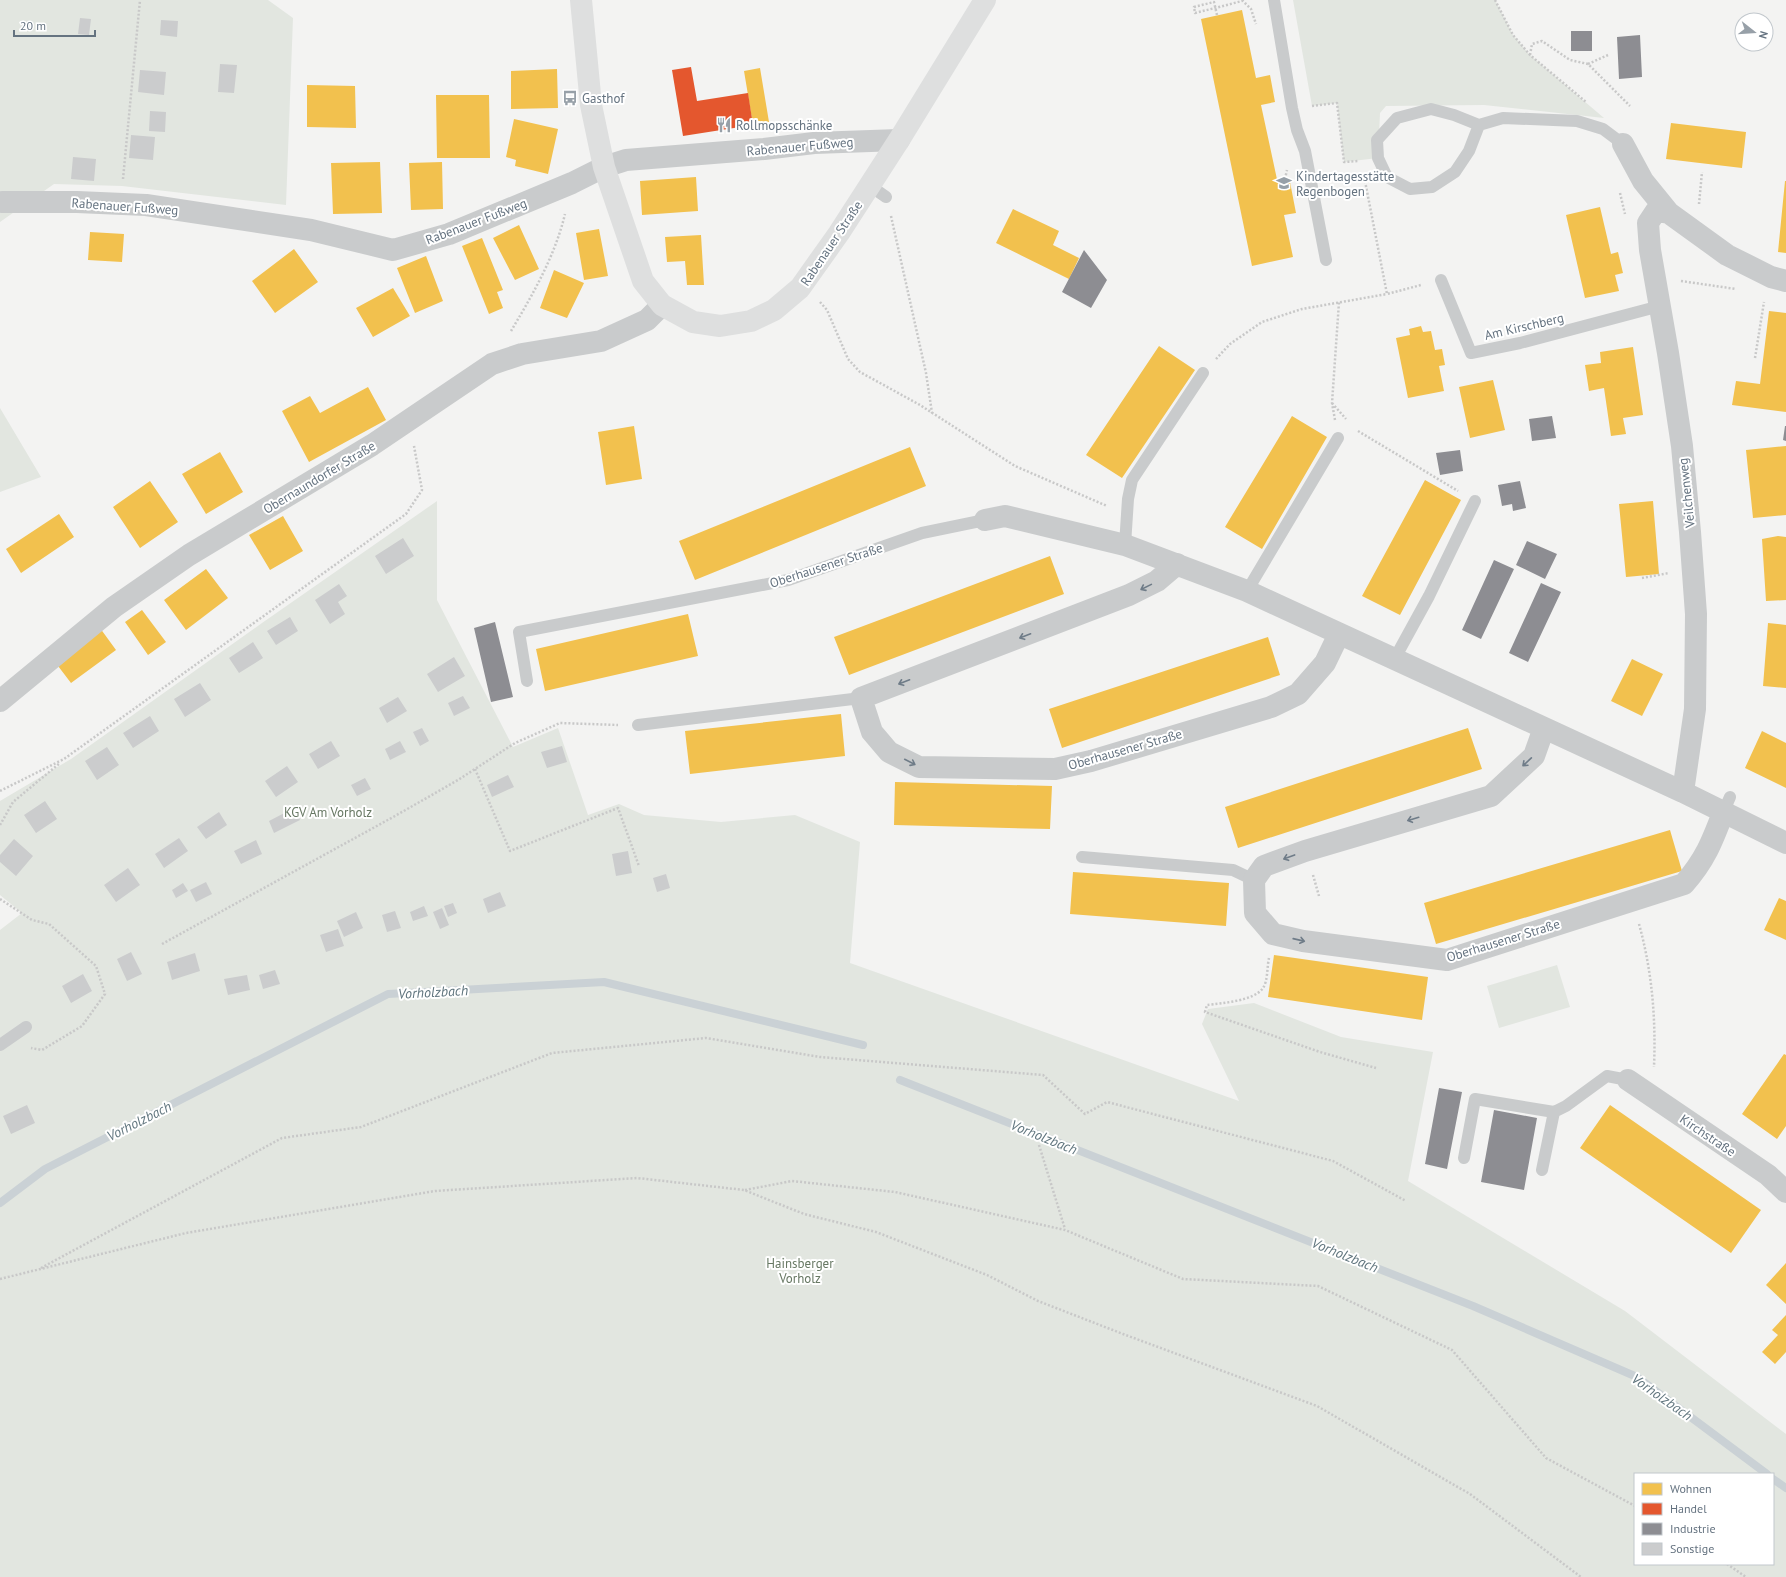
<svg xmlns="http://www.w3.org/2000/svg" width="1786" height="1577" viewBox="0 0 1786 1577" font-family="'PT Sans',sans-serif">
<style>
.green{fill:#e2e6e0;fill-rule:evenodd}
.homes{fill:#f2c14e}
.shops{fill:#e4572e}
.industry{fill:#8d8d92}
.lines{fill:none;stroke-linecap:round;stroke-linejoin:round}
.stream{stroke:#cad1d5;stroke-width:8}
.building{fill:#cbcccd}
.path{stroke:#c8c8c8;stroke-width:2.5;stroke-dasharray:2 2;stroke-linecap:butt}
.service{stroke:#c9cbcc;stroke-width:12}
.minor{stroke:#c9cbcc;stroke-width:22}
.tertiary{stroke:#c9cbcc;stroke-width:22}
.secondary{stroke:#dedfdf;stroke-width:22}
.oneway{stroke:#6f7c88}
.labels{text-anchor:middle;stroke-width:4;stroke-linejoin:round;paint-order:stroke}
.poi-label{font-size:13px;fill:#657380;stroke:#fff;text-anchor:start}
.street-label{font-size:13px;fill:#657380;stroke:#fff}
.park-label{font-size:13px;fill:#677863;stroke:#fff}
.water-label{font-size:14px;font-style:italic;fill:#60757e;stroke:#fff}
</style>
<rect width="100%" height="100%" fill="#f3f3f2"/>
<!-- green -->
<path class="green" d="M0 0H268L293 18 286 205 122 186 54 184 0 222Z
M1293 0H1495L1513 35 1530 55 1604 118 1484 105 1386 106 1380 113 1378 158 1344 162 1337 103 1312 106Z
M0 408 41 477 0 492Z
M437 501V600L513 747 558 728 588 815 619 804 644 815 721 822 795 815 860 842 850 963 1239 1101 1202 1024 1208 1009 1254 1003 1341 1037 1433 1052 1408 1181 1625 1311 1786 1434V1577H0V930L22 913 0 895V801L71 759 262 623ZM1635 1474H1773V1564H1635Z
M1557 965 1570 1007 1499 1028 1487 986Z"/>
<!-- homes -->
<path class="homes" d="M1242 10 1256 78 1270 75 1275 102 1261 105 1278 184 1290 182 1296 213 1284 215 1293 257 1252 266 1201 19Z
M760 68 769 122 753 125 744 71Z
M557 69 558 108 511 109V71Z
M307 85 355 86 356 128 307 127Z
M436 95H489L490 158H437Z
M514 119 558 129 548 174 515 166 516 160 506 157Z
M1671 123 1746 132 1742 168 1666 159Z
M380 162 382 213 333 214 331 163Z
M442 162 443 209 411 210 409 163Z
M696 177 698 211 642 215 640 181Z
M1785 181H1786V253L1778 252Z
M1600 207 1611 254 1618 252 1623 273 1615 275 1619 291 1585 298 1566 215Z
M1013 209 1059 231 1053 245 1079 258 1069 279 996 243Z
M519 225 539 269 515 280 493 238Z
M599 229 608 276 584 280 576 233Z
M90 232 124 234 122 262 88 260Z
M701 235 704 285H687L685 261 667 262 665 237Z
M482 238 503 290 497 292 503 308 489 314 462 246Z
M294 249 318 282 275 313 252 281Z
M426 256 443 301 415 313 397 268Z
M554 270 584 283 567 318 540 308Z
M393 288 410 316 373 337 356 308Z
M1769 311 1786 313V412L1732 405 1736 381 1760 384Z
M1421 326 1423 332 1431 331 1435 350 1442 349 1445 365 1439 366 1444 391 1408 398 1396 338 1410 335 1409 329Z
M1159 346 1195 370 1122 478 1086 455Z
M1633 347 1643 415 1623 418 1626 434 1611 436 1604 388 1589 391 1585 365 1601 363 1600 352Z
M1493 380 1505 430 1470 438 1459 387Z
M368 387 386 420 309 462 282 411 310 396 320 413Z
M1292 416 1327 437 1262 549 1225 527Z
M634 426 642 479 606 485 598 432Z
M1786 446V515L1753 518 1746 450Z
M910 447 926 486 695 580 679 541Z
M220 452 243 492 206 514 182 474Z
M1425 480 1461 500 1400 615 1362 596Z
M150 481 178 522 140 548 113 507Z
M1653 501 1659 574 1626 577 1619 504Z
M59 514 74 537 21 573 6 549Z
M283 516 303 551 270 570 249 535Z
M1778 536 1786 537V600L1766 601 1762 539Z
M1050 556 1064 594 849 675 834 637Z
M206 569 228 598 186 630 164 600Z
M142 610 166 642 148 655 125 622Z
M688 614 698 656 545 691 536 649Z
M1768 623 1786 625V688L1763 686Z
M100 628 116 650 71 683 55 662Z
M1268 637 1280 675 1062 748 1049 709Z
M1632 659 1663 674 1642 716 1611 701Z
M841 714 845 756 690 774 685 731Z
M1468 728 1482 769 1238 848 1225 807Z
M1762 731 1786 743V788L1745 768Z
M895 782 1052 786 1050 829 894 825Z
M1670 830 1682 871 1436 944 1424 903Z
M1073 872 1229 883 1226 926 1070 914Z
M1779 898 1786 901V940L1764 930Z
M1274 955 1428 977 1422 1020 1268 997Z
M1784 1054 1786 1055V1126L1777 1139 1742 1114Z
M1610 1105 1761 1210 1731 1253 1580 1148Z
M1786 1263V1304L1766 1285Z
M1786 1315V1352L1775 1364 1762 1352 1778 1335 1772 1330Z"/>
<!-- shops -->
<path class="shops" d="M691 67 697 101 748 93 753 125 683 136 672 70Z"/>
<!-- industry -->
<path class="industry" d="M1571 31H1592V51H1571Z
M1640 35 1642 77 1619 79 1617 37Z
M1084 250 1107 280 1091 308 1062 292Z
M1552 416 1556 438 1532 441 1529 419Z
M1785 426H1786V441L1783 440Z
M1460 450 1463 471 1440 475 1436 453Z
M1520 481 1526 508 1513 511 1512 504 1502 506 1498 485Z
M1527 541 1557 554 1545 579 1516 565Z
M1494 560 1514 569 1481 639 1462 630Z
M1541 583 1561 592 1528 662 1509 653Z
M495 622 513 697 491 702 474 628Z
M1439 1088 1462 1092 1447 1169 1425 1164Z
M1494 1110 1537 1118 1524 1190 1481 1182Z"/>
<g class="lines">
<!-- stream -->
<path class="stream" d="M900 1080 1473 1306 1637 1377 1767 1474
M0 1203 45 1169 388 994 604 982 863 1045
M1773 1479 1786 1488"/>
</g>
<!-- building -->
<path class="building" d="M80 18 91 19 89 35 78 34Z
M161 20 178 21 177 37 160 35Z
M220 64 237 65 234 93 218 92Z
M140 70 166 72 164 95 138 92Z
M150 111 166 112 165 132 149 131Z
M131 135 155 137 153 160 129 158Z
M73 157 96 159 94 181 71 179Z
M403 538 414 556 386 574 375 556Z
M339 584 347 596 338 602 345 614 330 624 315 600Z
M290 617 298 631 276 645 267 631Z
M253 642 263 658 239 673 229 658Z
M454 657 465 676 438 692 427 674Z
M200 683 211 700 185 717 174 699Z
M463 696 470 708 454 716 448 703Z
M398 697 407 711 387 723 379 708Z
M150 716 159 731 133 748 123 733Z
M422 728 429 741 420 746 413 732Z
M331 741 340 756 318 769 309 754Z
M400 741 406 752 390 760 385 749Z
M562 746 567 762 547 768 541 752Z
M107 747 119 765 97 780 85 761Z
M287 766 298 782 276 797 265 781Z
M508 775 514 787 492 797 487 785Z
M365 778 371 789 357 796 351 785Z
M45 801 57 819 36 833 24 815Z
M294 808 300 820 274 833 269 821Z
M219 812 227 825 206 839 197 827Z
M179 838 188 851 164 868 155 854Z
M14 839 33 856 16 876 0 862V855Z
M256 840 262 854 241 864 234 851Z
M628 851 632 873 616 876 612 854Z
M128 868 140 885 116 902 104 885Z
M666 874 670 888 657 892 653 878Z
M206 882 212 894 196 902 190 890Z
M183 883 188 891 176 898 172 890Z
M500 892 506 906 488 913 483 899Z
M453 903 457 913 448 917 444 906Z
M424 906 428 916 413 921 410 912Z
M442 908 449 925 440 929 433 912Z
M395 911 401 928 387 932 382 915Z
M356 912 363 928 344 937 337 921Z
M338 929 344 946 326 952 320 935Z
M131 952 142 974 127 981 117 959Z
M195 953 200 971 172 980 167 962Z
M275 970 280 984 263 989 259 975Z
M83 974 92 991 71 1003 62 986Z
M247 975 250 990 228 995 224 979Z
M27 1105 35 1123 11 1134 3 1116Z"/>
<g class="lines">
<!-- path -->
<path class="path" d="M1242 0 1251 9 1256 24
M1495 0 1513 35 1530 55 1586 102
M1217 15 1214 2 1194 7 1195 13C1203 11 1211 9 1219 7L1242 1
M1530 55 1532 44 1542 41 1570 60 1588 64 1630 106
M1588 64 1608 55
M1312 106 1337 103 1344 162 1359 161
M123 179 140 0
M1365 181 1387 294 1421 285
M1284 183 1287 170
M1620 193 1625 214
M1699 204 1702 172
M891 216 926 373 932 413
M1681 281 1736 289
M820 302 827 310 848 359 860 372 920 405 1015 466 1107 506
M511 331C533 294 555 256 565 214
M1755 358 1764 302
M1216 359 1230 344 1262 322 1302 309 1387 294
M1332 403 1346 419
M1335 420 1332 403 1339 302
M1358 431 1458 491
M1642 578 1669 573
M475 769 510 851 618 808 639 866
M0 791 64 759 406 514 422 490 414 446
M0 825 13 802 60 763
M1313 875 1319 896
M0 899 32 920 49 924 96 966 105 994 82 1026 42 1050 31 1048
M1639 924C1652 971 1656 1018 1654 1067
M162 944 395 816 458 780 515 743 560 723 618 725
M1269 958C1267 966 1268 981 1263 988 1254 1001 1222 1003 1207 1005L1205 1012 1320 1052 1376 1068
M1039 1145 1065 1229
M745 1190 792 1181 895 1192 1065 1230 1183 1279 1318 1286 1452 1350 1546 1458 1635 1506
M41 1268 282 1138 361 1127 552 1053 706 1038 820 1057 1043 1075 1085 1114 1107 1102 1333 1161 1406 1201
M0 1279 186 1233 435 1191 637 1178 744 1190 804 1214 876 1232 987 1275 1038 1301 1123 1334 1317 1406 1470 1494 1581 1577
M1727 1564 1746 1577"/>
<!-- service -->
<path class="service" d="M1274 0 1292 108 1297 130 1305 151 1326 260
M1479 125 1469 151 1455 172 1432 187 1410 189 1387 177 1378 158 1377 140 1397 118 1431 109 1454 115 1479 125 1503 118 1577 121 1603 129 1623 144
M869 185 886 197
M1441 280 1471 353 1520 343 1660 306
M1125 545 1128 499 1132 480 1203 373
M1247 591 1338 438
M1395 658 1429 596 1475 501
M527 681 519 632 788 580 922 533 985 520
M638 725 861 698
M1723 813 1730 797
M1082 857 1233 870 1254 880
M0 1045 26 1027
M1464 1158 1475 1099 1554 1112 1566 1106 1607 1076 1628 1080
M1542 1170 1554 1112"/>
<!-- minor -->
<path class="minor" d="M1623 144 1643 181 1669 213 1727 255 1771 277 1786 281
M2 202H77L146 205 311 230 393 250 449 234 572 183 604 167 626 160 764 149 814 143 899 140
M1669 213 1656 211 1648 223 1650 250 1668 353 1682 446 1690 532 1696 614 1695 709 1683 792
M985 520 1005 516 1125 545 1247 591 1683 792 1786 843
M1177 564 1157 581 1129 595 861 698 872 732 889 752 919 767 1055 769 1091 761 1271 707 1298 694 1325 663 1339 634
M1544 728 1534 756 1491 796 1305 851 1264 866 1254 880 1255 913 1273 934 1303 941 1447 960 1684 884C1705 860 1712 842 1723 813
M1628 1080 1768 1175 1786 1192"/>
<!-- tertiary -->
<path class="tertiary" d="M0 701 114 607 189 555 372 445 492 364 522 354 601 341 647 320 662 305"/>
<!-- secondary -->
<path class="secondary" d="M581 0 591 105 604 167 643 281 662 305 693 322 720 326 751 321 774 310 800 288 839 233 899 140 985 0"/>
</g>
<!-- one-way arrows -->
<defs><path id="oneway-shaft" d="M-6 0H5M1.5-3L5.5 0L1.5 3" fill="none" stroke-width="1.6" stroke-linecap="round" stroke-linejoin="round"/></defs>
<g class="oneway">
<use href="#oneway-shaft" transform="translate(1146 587) rotate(154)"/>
<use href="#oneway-shaft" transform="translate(1025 636) rotate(159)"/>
<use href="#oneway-shaft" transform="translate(904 682) rotate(159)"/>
<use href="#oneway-shaft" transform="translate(910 762) rotate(27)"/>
<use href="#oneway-shaft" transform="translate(1527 762) rotate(137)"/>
<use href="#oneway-shaft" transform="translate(1413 819) rotate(163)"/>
<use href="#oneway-shaft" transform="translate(1289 857) rotate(160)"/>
<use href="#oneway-shaft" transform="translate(1299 940) rotate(13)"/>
</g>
<!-- icons -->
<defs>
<g id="bus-bare" transform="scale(1.2)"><path d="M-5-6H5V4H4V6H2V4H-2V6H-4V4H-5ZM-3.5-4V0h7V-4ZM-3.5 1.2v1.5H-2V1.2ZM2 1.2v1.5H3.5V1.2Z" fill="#97a0a8" stroke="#fff" stroke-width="2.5" paint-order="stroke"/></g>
<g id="restaurant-bare" transform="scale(1.2)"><path d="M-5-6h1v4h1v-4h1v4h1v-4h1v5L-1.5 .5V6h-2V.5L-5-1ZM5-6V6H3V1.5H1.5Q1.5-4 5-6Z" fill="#97a0a8" stroke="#fff" stroke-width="2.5" paint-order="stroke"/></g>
<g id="school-bare" transform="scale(1.2)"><path d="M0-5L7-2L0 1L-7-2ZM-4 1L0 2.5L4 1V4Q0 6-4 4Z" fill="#97a0a8" stroke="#fff" stroke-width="2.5" paint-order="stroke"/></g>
</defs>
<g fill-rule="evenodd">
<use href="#bus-bare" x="570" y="98"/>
<use href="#restaurant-bare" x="724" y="125"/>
<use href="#school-bare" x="1284" y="183"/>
</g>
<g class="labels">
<!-- poi labels -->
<g class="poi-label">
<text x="582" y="103">Gasthof</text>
<text x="736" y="130">Rollmopsschänke</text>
<text x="1296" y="181">Kindertagesstätte<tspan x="1296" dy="15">Regenbogen</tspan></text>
</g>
<!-- street labels -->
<g class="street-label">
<text transform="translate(800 146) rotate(-5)" y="5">Rabenauer Fußweg</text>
<text transform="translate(125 206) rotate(4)" y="5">Rabenauer Fußweg</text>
<text transform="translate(476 221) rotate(-21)" y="5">Rabenauer Fußweg</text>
<text transform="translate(831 243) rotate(-56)" y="5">Rabenauer Straße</text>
<text transform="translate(1524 326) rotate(-13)" y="5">Am Kirschberg</text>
<text transform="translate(319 477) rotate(-31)" y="5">Obernaundorfer Straße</text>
<text transform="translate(1686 493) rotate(-96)" y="5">Veilchenweg</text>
<text transform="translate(826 565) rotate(-18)" y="5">Oberhausener Straße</text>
<text transform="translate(1125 749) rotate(-16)" y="5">Oberhausener Straße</text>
<text transform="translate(1503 940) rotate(-17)" y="5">Oberhausener Straße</text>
<text transform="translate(1708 1135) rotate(34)" y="5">Kirchstraße</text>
</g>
<!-- park labels -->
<g class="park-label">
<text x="328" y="817">KGV Am Vorholz</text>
<text x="800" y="1268">Hainsberger<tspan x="800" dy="15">Vorholz</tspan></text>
</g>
<!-- water labels -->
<g class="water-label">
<text transform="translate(433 992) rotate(-3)" y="5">Vorholzbach</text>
<text transform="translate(139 1121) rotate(-27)" y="5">Vorholzbach</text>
<text transform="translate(1044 1137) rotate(22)" y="5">Vorholzbach</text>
<text transform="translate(1345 1255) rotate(22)" y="5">Vorholzbach</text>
<text transform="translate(1662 1397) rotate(35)" y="5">Vorholzbach</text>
</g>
</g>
<!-- legend -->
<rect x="1634" y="1473" width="140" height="92" fill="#ffffff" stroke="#c1c7cc"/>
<rect x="1642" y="1483" width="20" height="12" fill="#f2c14e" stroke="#c1c7cc"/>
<text x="1670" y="1493" font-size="12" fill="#657380">Wohnen</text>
<rect x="1642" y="1503" width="20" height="12" fill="#e4572e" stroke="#c1c7cc"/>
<text x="1670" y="1513" font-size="12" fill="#657380">Handel</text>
<rect x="1642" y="1523" width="20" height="12" fill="#8d8d92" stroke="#c1c7cc"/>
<text x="1670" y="1533" font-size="12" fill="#657380">Industrie</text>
<rect x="1642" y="1543" width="20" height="12" fill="#cbcccd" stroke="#c1c7cc"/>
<text x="1670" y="1553" font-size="12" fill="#657380">Sonstige</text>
<!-- north arrow -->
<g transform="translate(1754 32) rotate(107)"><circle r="19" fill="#ffffff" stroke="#c1c7cc"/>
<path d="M0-3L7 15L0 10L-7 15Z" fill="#97a0a8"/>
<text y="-6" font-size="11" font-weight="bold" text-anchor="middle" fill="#657380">N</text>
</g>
<!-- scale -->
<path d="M14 30v6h81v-6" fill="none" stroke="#657380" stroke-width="2"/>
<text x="20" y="30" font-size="12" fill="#657380" stroke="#ffffff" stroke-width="3" paint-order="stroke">20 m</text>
</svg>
